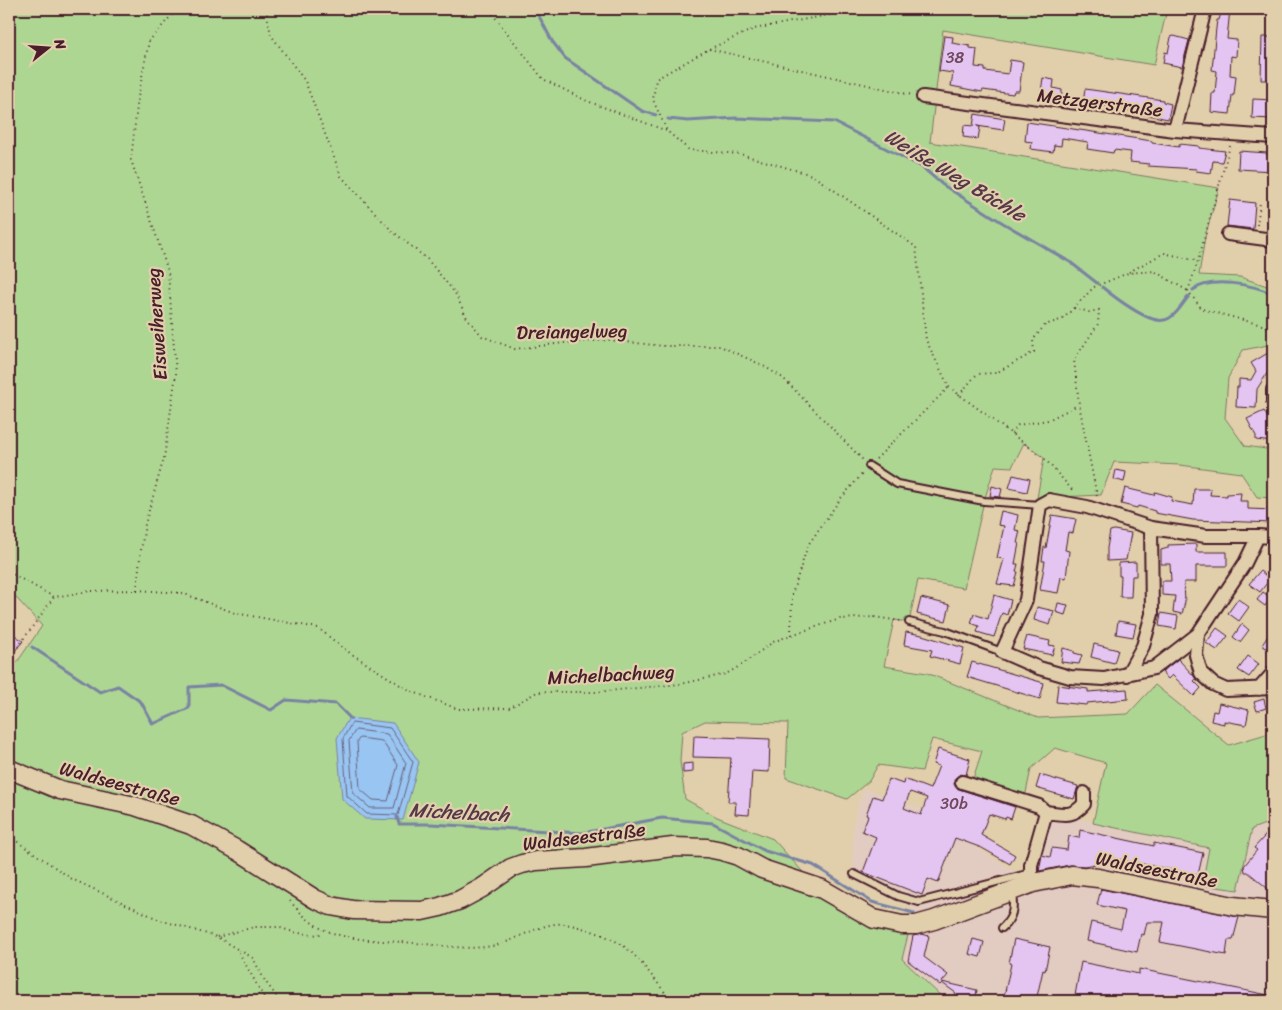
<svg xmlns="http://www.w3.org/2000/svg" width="1282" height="1010" viewBox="0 0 1282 1010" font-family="Sriracha,sans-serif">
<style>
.built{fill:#e2ccc1}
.green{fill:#aed693;stroke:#7c7a5f}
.water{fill:#98c5f2;stroke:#7983a2}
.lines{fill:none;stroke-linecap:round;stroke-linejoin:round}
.shore{stroke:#69617b;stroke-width:1}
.stream{stroke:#7983a2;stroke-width:3}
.building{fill:#e4c5f2;stroke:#4a1f2b;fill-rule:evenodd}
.lane-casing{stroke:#4a1f2b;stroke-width:10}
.street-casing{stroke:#4a1f2b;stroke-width:16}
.secondary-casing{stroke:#4a1f2b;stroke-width:21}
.path{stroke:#4a1f2b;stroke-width:2;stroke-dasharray:1 4;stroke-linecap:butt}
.lane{stroke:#e1cfac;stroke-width:6}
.street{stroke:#e1cfac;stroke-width:12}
.secondary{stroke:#e1cfac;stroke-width:18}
.labels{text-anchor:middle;stroke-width:4.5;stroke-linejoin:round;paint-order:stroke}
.number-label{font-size:16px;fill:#70485d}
.street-label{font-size:19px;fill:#4a1f2b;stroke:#e1cfac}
.water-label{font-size:20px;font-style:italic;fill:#563849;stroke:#e1cfac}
</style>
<rect width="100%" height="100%" fill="#e1cfac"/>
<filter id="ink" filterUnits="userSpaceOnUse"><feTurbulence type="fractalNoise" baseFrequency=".02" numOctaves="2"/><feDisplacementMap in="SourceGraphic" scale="10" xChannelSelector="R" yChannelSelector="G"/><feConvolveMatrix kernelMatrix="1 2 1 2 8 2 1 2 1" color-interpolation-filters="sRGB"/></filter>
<g filter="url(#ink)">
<!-- built -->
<path class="built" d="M865 788 961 824 976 818 988 822 978 849 1016 872 1018 875 1031 865 1046 812 1210 848 1273 821V1001H944V999L902 959 913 908 853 877V827L858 805Z"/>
<!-- green -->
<path class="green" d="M9 9H1167L1154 65 943 30 930 142 1219 188 1205 237 1199 275 1240 277 1273 288V344L1243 350 1228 378 1225 418 1245 446 1273 450V498L1257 497 1241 473 1180 465 1114 462 1101 495 1037 498 1044 458 1024 443 1012 467 995 466 984 501 964 588 918 580 909 622 894 620 884 666 927 673 1038 718 1128 714 1155 685 1229 745 1273 732V821L1252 829 1238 890 1202 885 1209 848 1093 823 1106 763 1055 748 1031 769 1024 802 971 785 982 751 932 739 922 771 878 765 869 781 847 799 786 778 788 723 705 721 682 732 680 761 685 799 717 817 773 839 821 892 909 931 902 959 944 999V1001H9V674L42 626 9 590Z"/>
<!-- water -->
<path class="water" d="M349 718 393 723 419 762 403 820 365 819 342 799 337 738Z"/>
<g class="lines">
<!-- shore -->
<path class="shore" d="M352 723 390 728 413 762 398 815 367 814 347 796 343 739Z
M356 730 387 734 406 763 394 808H370L353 793 349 741Z
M360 738 382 741 398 765 388 801 373 800 360 789 357 742Z"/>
<!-- stream -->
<path class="stream" d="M533 9 540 18 552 41 565 58 642 111 656 115
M668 119 688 121 736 118 834 122 922 167 943 185 1003 223 1070 262 1097 283
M1102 287C1113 296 1149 324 1164 320 1175 318 1182 304 1189 296
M1193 290C1211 276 1254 285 1273 294
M32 647 100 692 118 686 141 702 153 724 189 708V687L221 685 271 710 286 700 336 704 351 719
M397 817 399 824H431L582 833 662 818 713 823 765 851 813 865 872 902 914 913"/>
</g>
<!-- building -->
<path class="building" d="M1222 9H1230L1227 39 1237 40 1236 57 1231 56 1230 75 1236 76 1234 95H1232L1230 114 1211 112 1212 93H1215L1217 71 1212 70 1216 28 1217 20H1219Z
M944 36 953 37 952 43 970 46V48L977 49 975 67 985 68V71L1008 74 1010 60 1023 62 1019 91H1014L1013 94 983 90 982 92 951 86 953 73 939 71Z
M1174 36 1189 40 1182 67 1163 63 1165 52 1168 53 1171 37Z
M1262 37H1273V80H1261Z
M1043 78 1054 80 1053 88 1062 90 1061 102 1040 99Z
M1085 89 1163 100V102L1171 104 1168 119 1098 105 1083 104Z
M1253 99 1272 100 1273 119 1252 118Z
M975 114 1005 119 1003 130 977 126 980 127 978 139 963 137 964 125 973 126Z
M1027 122 1152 141V143L1179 147V144L1199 146V148L1225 151 1222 162 1213 161 1211 173 1196 171 1197 169 1148 166 1149 164 1130 162 1131 152 1114 150 1113 153 1087 149 1088 142 1062 138 1061 146 1054 145 1053 152 1031 149 1032 142 1025 141Z
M1239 151 1267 153V155H1273V171L1238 169Z
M1230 200 1255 203 1253 229 1227 226Z
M1273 352V369L1268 372 1257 389 1256 408 1236 407 1237 387H1239V379L1251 380 1256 371 1251 363 1268 353 1269 355Z
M1264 411 1270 421 1273 422V442L1256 440V436L1247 419Z
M1116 470 1126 472 1124 482 1114 479Z
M1013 475 1030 479 1027 492 1009 488Z
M992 486 1002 489 1000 497 990 496Z
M1125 488 1154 495 1155 492 1172 497 1171 501 1193 505 1194 489H1211L1210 495 1227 496V494L1241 493 1240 501H1248V509L1273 510V523L1193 520 1155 513V511L1138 506 1137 508 1121 504Z
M1001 511 1018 515 1015 530 1020 531 1017 543H1019L1015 564H1018L1016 572H1018L1014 586 997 584 1004 559 997 558 1004 526 998 525Z
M1052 515 1076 519 1073 533 1068 532 1065 550 1069 551 1066 578 1061 577 1058 593 1040 590 1045 561H1042L1044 547 1046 548Z
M1114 530 1131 533 1126 560 1107 561V548L1110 531Z
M1196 544V552H1227V566H1196V582H1184L1185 602 1182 614 1173 612 1175 596 1162 595V581H1171L1170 564H1161V550L1168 548V545Z
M1136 562V576H1132L1131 597H1120L1121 576H1119V563Z
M1260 571 1270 579 1260 592 1249 584Z
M1263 592 1271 598 1265 606 1257 600Z
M994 595 1011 600 1007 615 1002 613 994 637 977 632 979 626 971 623 974 614 988 619Z
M921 598 950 605 946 621 917 614Z
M1238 599 1249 607 1239 621 1228 613Z
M1058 603 1068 605 1065 615 1056 612Z
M1037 607 1054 611 1050 625 1034 620Z
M1161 613 1178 616 1176 629 1159 626Z
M1118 621 1136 624 1133 637 1116 634Z
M1242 624 1249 630 1240 642 1233 637Z
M1217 628 1228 636 1217 650 1206 643Z
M1273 628V653L1262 645Z
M9 631 23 641 9 658Z
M906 632 922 635 964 648 960 664 930 656 932 650 904 645Z
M1027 636 1050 641 1049 645 1055 646 1052 655 1023 649Z
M1094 644 1118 650 1114 663 1091 657Z
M1063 648 1074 651V653L1082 655 1079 664 1061 662Z
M1248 656 1259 664 1249 677 1238 670Z
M1178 659 1193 675 1196 679 1194 681 1201 688 1194 696 1172 675 1168 679 1162 672Z
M972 662 1044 683 1040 699 967 677Z
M1058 685 1088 689V692L1127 689 1128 699 1087 703 1086 705 1056 702Z
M1264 699 1266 708 1257 711 1254 702Z
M1219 703 1249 710 1246 725 1224 721V724L1211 721 1213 711 1217 712Z
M694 736 770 739 769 772 752 771 749 815 735 814 736 802H728L731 758 693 757Z
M938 749 970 759 966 775 960 774 954 779V784L956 788 1015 807 1011 819 1006 817 1005 819 989 814 981 835 1015 855 1010 864 982 848 955 838 938 883 928 879 922 895 863 872 876 837 862 831 868 816 866 815 867 812 873 796 882 799 889 779 903 784 904 779 930 789 939 766 933 764ZM910 792 927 798 921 815 904 808Z
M693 763V772L683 773V764Z
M1040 775 1078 786 1074 799 1036 788Z
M1273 827V893L1248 872H1245L1244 866 1257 850 1254 848Z
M1080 830 1154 846V843L1203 853 1198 875 1097 855 1095 864 1084 866 1070 865 1039 871 1042 855 1050 857 1052 848 1067 850 1069 836 1079 838Z
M1101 889 1239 917 1233 940H1228L1226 955 1160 942 1164 922H1147L1144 935 1141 934 1137 952 1087 941 1091 922 1121 929 1125 911 1097 905Z
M922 934 929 936 924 957 948 975 942 982 977 990 975 1001H954L956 993 942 983 940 985 908 961 913 936Z
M973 939 984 942 980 957 969 954Z
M1014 939 1050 947 1045 971 1043 970 1036 1001H1003L1011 964 1009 963Z
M1081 962 1139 974V969L1273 996V1001H1074Z"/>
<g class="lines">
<!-- lane casing -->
<g class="lane-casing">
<path id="lane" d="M869 466 897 484 984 501 1040 505
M909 622 945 631 1002 652
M854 874 898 896 919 902 1031 873
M1002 928C1014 917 1014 907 1012 892"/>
</g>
<!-- street casing -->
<g class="street-casing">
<path id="street" d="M923 97 1175 130 1273 137
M1175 130 1205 9
M1228 234 1273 240
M1273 390V401
M1258 536 1245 563 1198 634 1196 655 1201 673 1213 684 1226 690 1273 688
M1198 634 1154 668 1104 679 1070 677 1039 668 1002 652 1026 600 1040 505 1049 500 1087 507 1151 528 1206 536H1258L1273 537
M1127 675 1143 646 1152 614 1151 528
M1259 689 1273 673
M962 782 1039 806 1046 812
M1033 883 1031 873V865L1046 812C1063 814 1072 818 1084 804V793"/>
</g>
<!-- secondary casing -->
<g class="secondary-casing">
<path id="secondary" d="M9 769 60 790 135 806 191 825 237 850 315 899 331 906 353 910 422 911 440 907 460 900 482 888 511 868 522 864 536 861 586 858 673 847 707 848 722 851 738 856 762 869 822 889 874 919 902 925H916L934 920 1033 883 1072 875 1098 878 1233 906 1273 910"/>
</g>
<!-- path -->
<path class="path" d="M266 9 271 35 305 81 341 176 391 230 427 259 455 293 467 318 482 336 515 349 564 343 609 340 663 346H720L762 365 783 378 863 460
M491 9 494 16 543 79 587 101 667 131
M849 9 839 13 754 29 709 49 656 79 653 100 667 131 689 150 740 154 812 175 916 247 926 340 949 387 1044 458 1074 492
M709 49 912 95
M1230 146 1198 261 1188 291 1202 309 1273 328
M1257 225 1260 203
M1129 272 1164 253 1198 261
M1074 308 1089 312 1099 310 1098 324 1074 360 1079 404 1097 497
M959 395 977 374 996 373 1034 352 1033 340 1045 325 1063 319 1094 287 1128 273 1154 271 1188 291
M1012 434 1018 425 1048 420 1078 405
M876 459 949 387
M9 572 54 597 90 591 137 590 182 593 235 613 318 628 347 651 408 690 458 709 509 708 537 692H596L681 684 726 674 743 664 773 642 791 635 840 619 874 617 901 621
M137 590 140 557 145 524 164 458 176 374 168 271 131 160 138 97 149 41 177 9
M791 635 792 594 808 545 841 498 864 472
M9 659 54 597
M9 836 72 879 160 920 217 937 237 949 266 1001
M290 901C299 912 312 925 325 930 353 942 384 940 414 943 443 945 472 952 501 944 519 938 546 921 565 924 583 927 610 936 625 947 641 959 658 985 672 1001
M217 937 254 927H277L297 933 319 935 322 930
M239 950 253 958 265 981 280 1001"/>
<!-- lane -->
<use href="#lane" class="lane"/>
<!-- street -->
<use href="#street" class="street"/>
<!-- secondary -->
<use href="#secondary" class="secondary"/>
</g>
</g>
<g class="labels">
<!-- number labels -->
<g class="number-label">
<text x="955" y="63">38</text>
<text x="954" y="809">30b</text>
</g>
<!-- street labels -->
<g class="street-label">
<text transform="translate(1100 102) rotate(7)" y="7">Metzgerstraße</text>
<text transform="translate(156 324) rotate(-94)" y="7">Eisweiherweg</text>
<text transform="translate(572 331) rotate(-1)" y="7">Dreiangelweg</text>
<text transform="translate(611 674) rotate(-3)" y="7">Michelbachweg</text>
<text transform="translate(120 783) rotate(15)" y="7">Waldseestraße</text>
<text transform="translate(584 836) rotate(-7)" y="7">Waldseestraße</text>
<text transform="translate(1157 869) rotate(11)" y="7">Waldseestraße</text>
</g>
<!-- water labels -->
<g class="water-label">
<text transform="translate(955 175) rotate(31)" y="7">Weiße Weg Bächle</text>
<text transform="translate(459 812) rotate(3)" y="7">Michelbach</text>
</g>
</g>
<!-- margin -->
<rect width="1282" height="1010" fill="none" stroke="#e1cfac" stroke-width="30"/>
<rect x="15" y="15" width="1252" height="980" fill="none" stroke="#4a1f2b" stroke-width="2" filter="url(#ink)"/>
<!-- north arrow -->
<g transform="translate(48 48) rotate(73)" stroke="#e1cfac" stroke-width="4" paint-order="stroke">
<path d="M0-4L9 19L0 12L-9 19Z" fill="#4a1f2b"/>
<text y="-8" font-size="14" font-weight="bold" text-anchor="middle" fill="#4a1f2b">N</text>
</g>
</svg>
